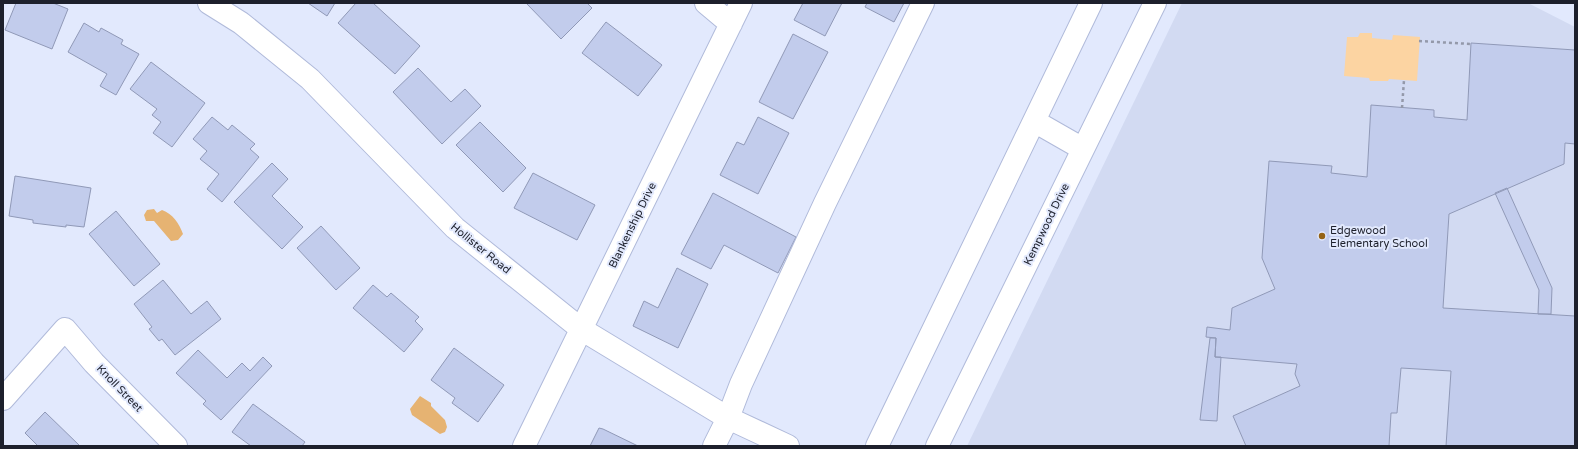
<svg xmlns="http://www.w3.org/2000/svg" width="1578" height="449" viewBox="0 0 1578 449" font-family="'Varela Round',sans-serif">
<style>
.built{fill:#d2daf2}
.green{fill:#fcd4a2}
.water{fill:#e6b372}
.building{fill:#c2ccec;stroke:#9099b7}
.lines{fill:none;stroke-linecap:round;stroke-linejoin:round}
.minor-casing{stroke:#b0bada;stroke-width:24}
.major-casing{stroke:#b0bada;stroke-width:24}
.path{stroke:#9499aa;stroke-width:2.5;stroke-dasharray:3 3;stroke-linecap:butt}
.minor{stroke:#fff;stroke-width:22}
.major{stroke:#fff;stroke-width:22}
.poi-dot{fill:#956315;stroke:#e2e9fd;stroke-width:1.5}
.labels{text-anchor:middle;stroke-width:4;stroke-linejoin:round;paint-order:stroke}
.street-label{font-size:11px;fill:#1d202c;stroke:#e2e9fd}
.poi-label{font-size:11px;fill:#1d202c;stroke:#e2e9fd;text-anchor:start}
</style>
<rect width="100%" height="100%" fill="#e2e9fd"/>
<!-- built -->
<path class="built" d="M1182 3H1528L1575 27V446H967Z"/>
<!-- green -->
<path class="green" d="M1360 33H1372V38L1392 40 1393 35 1420 37 1417 81 1389 79 1388 81H1370L1369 78 1344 76 1347 37H1358Z"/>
<!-- water -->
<path class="water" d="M154 209 157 213 162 210C173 214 179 223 183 234L178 240 171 241 154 221H146L144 215 147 210Z
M420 396 431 403V406L445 420 447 427 445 432 440 434 412 415 410 409Z"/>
<!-- building -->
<path class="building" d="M16 3H53L68 9 52 49 5 30Z
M308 3H335L327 16Z
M356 3H373L420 46 395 74 338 23Z
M526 3H587L592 8 561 39Z
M803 3H842L825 36 794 20Z
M867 3H904L894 22 865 7Z
M606 22 662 65 638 96 582 53Z
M84 23 99 32 101 28 123 40 121 44 139 54 116 95 100 86 107 74 68 52Z
M793 34 828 52 793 119 759 102Z
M1471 43 1575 50V144L1565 143 1564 164 1449 214 1443 308 1575 316V446H1446L1451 371 1401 368 1397 413H1391L1389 446H1246L1233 416 1300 386 1295 374 1297 364 1215 357 1216 338 1206 337 1207 327 1230 330 1232 308 1275 289 1262 258 1269 161 1332 166 1331 173 1367 177 1371 105 1434 110V117L1467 120Z
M151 62 205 103 172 147 153 133 161 122 152 115 157 109 130 89Z
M418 68 451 102 465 89 481 106 442 144 393 92Z
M212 117 228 130 232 125 255 144 250 149 259 157 222 202 207 189 219 174 200 159 207 151 193 139Z
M758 117 789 133 758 194 720 175 737 142 744 145Z
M480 122 526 168 503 192 456 145Z
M272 163 288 179 272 196 303 227 282 249 234 202Z
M533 173 595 205 577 240 514 208Z
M15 176 91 188 84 227 66 225V227L33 223V220L9 216Z
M1507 188 1552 288 1551 314H1538L1539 290 1495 193Z
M713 193 796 237 778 273 724 245 711 269 681 254Z
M116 211 160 264 134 286 89 234Z
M321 226 360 268 336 290 297 248Z
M677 268 708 284 678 348 633 326 644 301 658 308Z
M163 280 191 314 207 301 221 319 175 355 162 339 159 341 149 329 152 327 134 304Z
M373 285 387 297 391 293 419 317 415 321 423 329 404 352 353 308Z
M1210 338H1216L1215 357H1221L1217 421 1200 420Z
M454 348 504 385 478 422 452 403 455 398 431 380Z
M198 350 227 378 242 363 250 371 263 357 272 366 221 420 203 404 206 401 176 373Z
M253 404 305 442 302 446H251L232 432Z
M45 412 80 446H38L25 433Z
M599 428 603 429 638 446H590Z"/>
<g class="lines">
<!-- minor casing -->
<g class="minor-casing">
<path id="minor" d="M209 3 241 23 310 79 455 228 581 329 728 418 788 446
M706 3 731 24
M3 399 65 329 94 363 176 446
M524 446 741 3
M714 446 728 418 741 384 825 203 923 3"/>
</g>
<!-- major casing -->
<g class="major-casing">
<path id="major" d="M1034 121 1083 149
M877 446 1091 3
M937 446 1155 3"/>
</g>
<!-- path -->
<path class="path" d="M1419 41 1471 44
M1402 108 1404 80"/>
<!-- minor -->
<use href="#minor" class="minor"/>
<!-- major -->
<use href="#major" class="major"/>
</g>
<!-- markers -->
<circle class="poi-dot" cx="1322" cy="236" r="4"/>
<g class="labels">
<!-- street labels -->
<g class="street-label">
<text transform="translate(1046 224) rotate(-64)" y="4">Kempwood Drive</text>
<text transform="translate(632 225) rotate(-64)" y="4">Blankenship Drive</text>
<text transform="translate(481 248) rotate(39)" y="4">Hollister Road</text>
<text transform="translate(120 388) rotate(46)" y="4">Knoll Street</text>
</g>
<!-- poi labels -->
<g class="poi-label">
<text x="1330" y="234">Edgewood<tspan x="1330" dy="13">Elementary School</tspan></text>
</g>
</g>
<!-- border -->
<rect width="1578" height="449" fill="none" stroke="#1d202c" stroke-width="8"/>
</svg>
